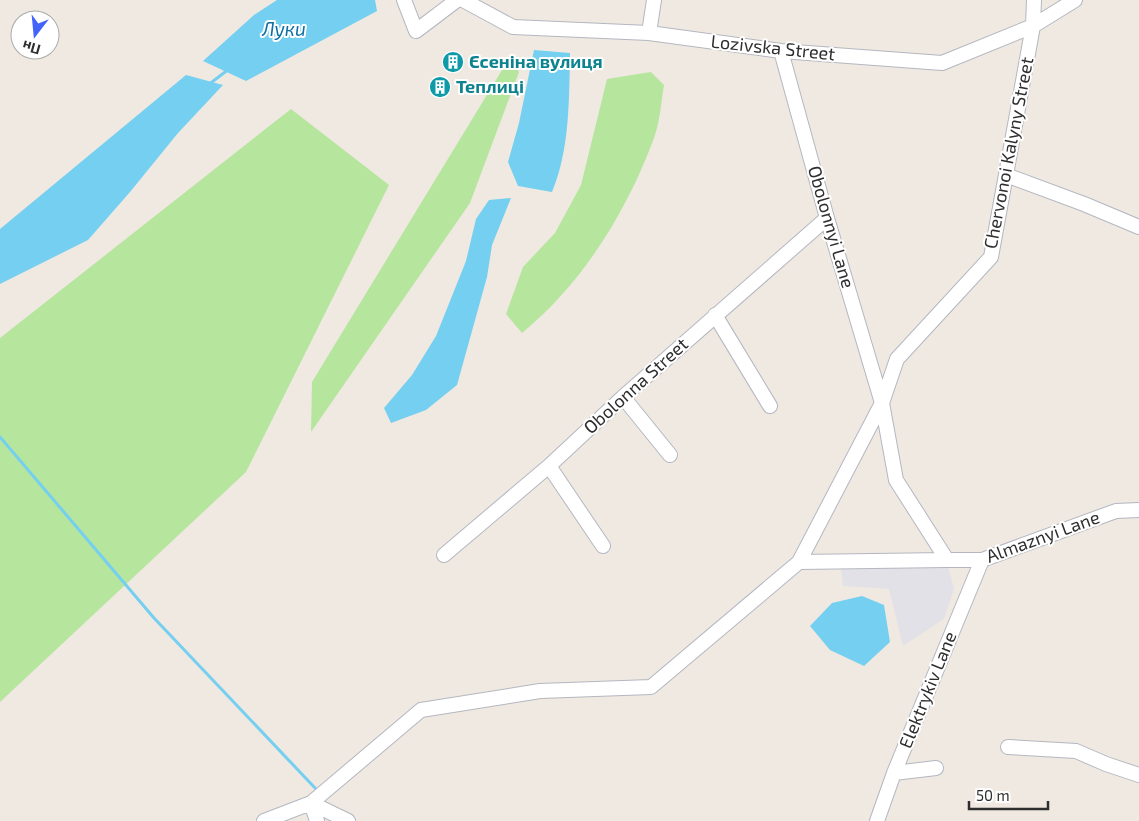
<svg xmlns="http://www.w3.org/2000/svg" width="1139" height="821" viewBox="0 0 1139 821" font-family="'Exo 2',sans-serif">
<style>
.industrial{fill:#e3e1e8}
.green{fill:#b6e59e}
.water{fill:#75cff0}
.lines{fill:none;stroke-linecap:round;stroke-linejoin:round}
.stream{stroke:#75cff0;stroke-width:3}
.minor-casing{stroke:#b4b7c1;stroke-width:16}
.minor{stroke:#fff;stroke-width:14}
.labels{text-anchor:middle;stroke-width:4;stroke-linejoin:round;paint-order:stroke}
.street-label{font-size:18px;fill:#2e2e2e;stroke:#fff}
.culture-label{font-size:18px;font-weight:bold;fill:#0d838f;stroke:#fff;text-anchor:start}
.water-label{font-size:19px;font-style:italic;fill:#0d6fa3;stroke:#fff}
</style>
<rect width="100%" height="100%" fill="#efe9e1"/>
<!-- industrial -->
<path class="industrial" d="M948 566 954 589 944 619 903 646 889 589 843 586 841 569Z"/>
<!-- green -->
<path class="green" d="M510 57 519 72 470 203 311 432 312 382Z
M651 72 664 85C661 102 660 122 654 138 627 211 583 283 522 333L506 314 523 267 555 233 581 185 607 79Z
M291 109 389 185 246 472 0 702V338Z"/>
<!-- water -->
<path class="water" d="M277 0H375L377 11 246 81 203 61 254 15Z
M534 50 570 53C569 99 570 149 552 192L518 186 508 162 519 123Z
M186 75 223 85 178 133 130 192 88 240 0 284V229Z
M511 198 492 245 487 277 457 385 426 410 391 423 384 408 412 375 436 336 466 261 476 219 489 200Z
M862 596 884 605 890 642 864 666 830 650 810 626 832 603Z"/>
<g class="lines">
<!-- stream -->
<path class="stream" d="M208 85 229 69
M0 437 154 618 316 789"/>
<!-- minor casing -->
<g class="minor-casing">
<path id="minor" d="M404 0 416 31 457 0
M463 0 513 27 649 33 781 51 942 63 1033 26 1075 0
M649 33 654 0
M781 51 827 218 882 403 896 480 947 560H982L1116 511 1139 510
M1006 175 1084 204 1139 227
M715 315 770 406
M623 397 670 455
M549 466 603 546
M444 555 549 466 623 397 827 218
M799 562 947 560
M1008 747 1076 751 1106 764 1139 775
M894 773 936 768
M311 803 348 821
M311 803 317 821
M264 821 311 803 421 710 540 691 651 687 799 562 882 403 897 359 991 257 1033 26 1034 0
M877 821 894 773 982 560"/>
</g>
<!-- minor -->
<use href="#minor" class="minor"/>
</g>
<!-- icons -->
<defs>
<g id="building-disc" transform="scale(1.125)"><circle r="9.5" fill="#0f9aa8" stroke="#fff"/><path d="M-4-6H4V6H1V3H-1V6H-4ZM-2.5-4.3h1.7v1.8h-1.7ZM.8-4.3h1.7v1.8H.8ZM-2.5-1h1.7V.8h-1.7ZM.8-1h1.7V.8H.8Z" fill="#fff"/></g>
</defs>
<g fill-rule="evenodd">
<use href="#building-disc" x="453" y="62"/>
<use href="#building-disc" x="440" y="87"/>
</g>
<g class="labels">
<!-- street labels -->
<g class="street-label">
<text transform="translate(773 48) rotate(6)" y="6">Lozivska Street</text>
<text transform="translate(1009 153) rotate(-79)" y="6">Chervonoi Kalyny Street</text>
<text transform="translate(831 227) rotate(74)" y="6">Obolonnyi Lane</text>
<text transform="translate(636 386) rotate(-42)" y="6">Obolonna Street</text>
<text transform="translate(1043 537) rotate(-20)" y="6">Almaznyi Lane</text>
<text transform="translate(928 690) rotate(-68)" y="6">Elektrykiv Lane</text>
</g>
<!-- culture labels -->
<g class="culture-label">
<text x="469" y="68">Єсеніна вулиця</text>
<text x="456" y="93">Теплиці</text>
</g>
<!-- water labels -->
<g class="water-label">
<text x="284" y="36">Луки</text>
</g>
</g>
<!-- north arrow -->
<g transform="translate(35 35) rotate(196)"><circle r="24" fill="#ffffff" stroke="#ababab"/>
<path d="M0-4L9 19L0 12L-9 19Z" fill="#4264fb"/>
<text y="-8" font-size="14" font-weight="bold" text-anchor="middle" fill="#2e2e2e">Пн</text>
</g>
<!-- scale -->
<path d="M969 801v8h79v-8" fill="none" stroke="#2e2e2e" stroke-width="2.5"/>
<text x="976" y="801" font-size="15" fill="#2e2e2e" stroke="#ffffff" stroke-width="4" paint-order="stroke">50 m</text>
</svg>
